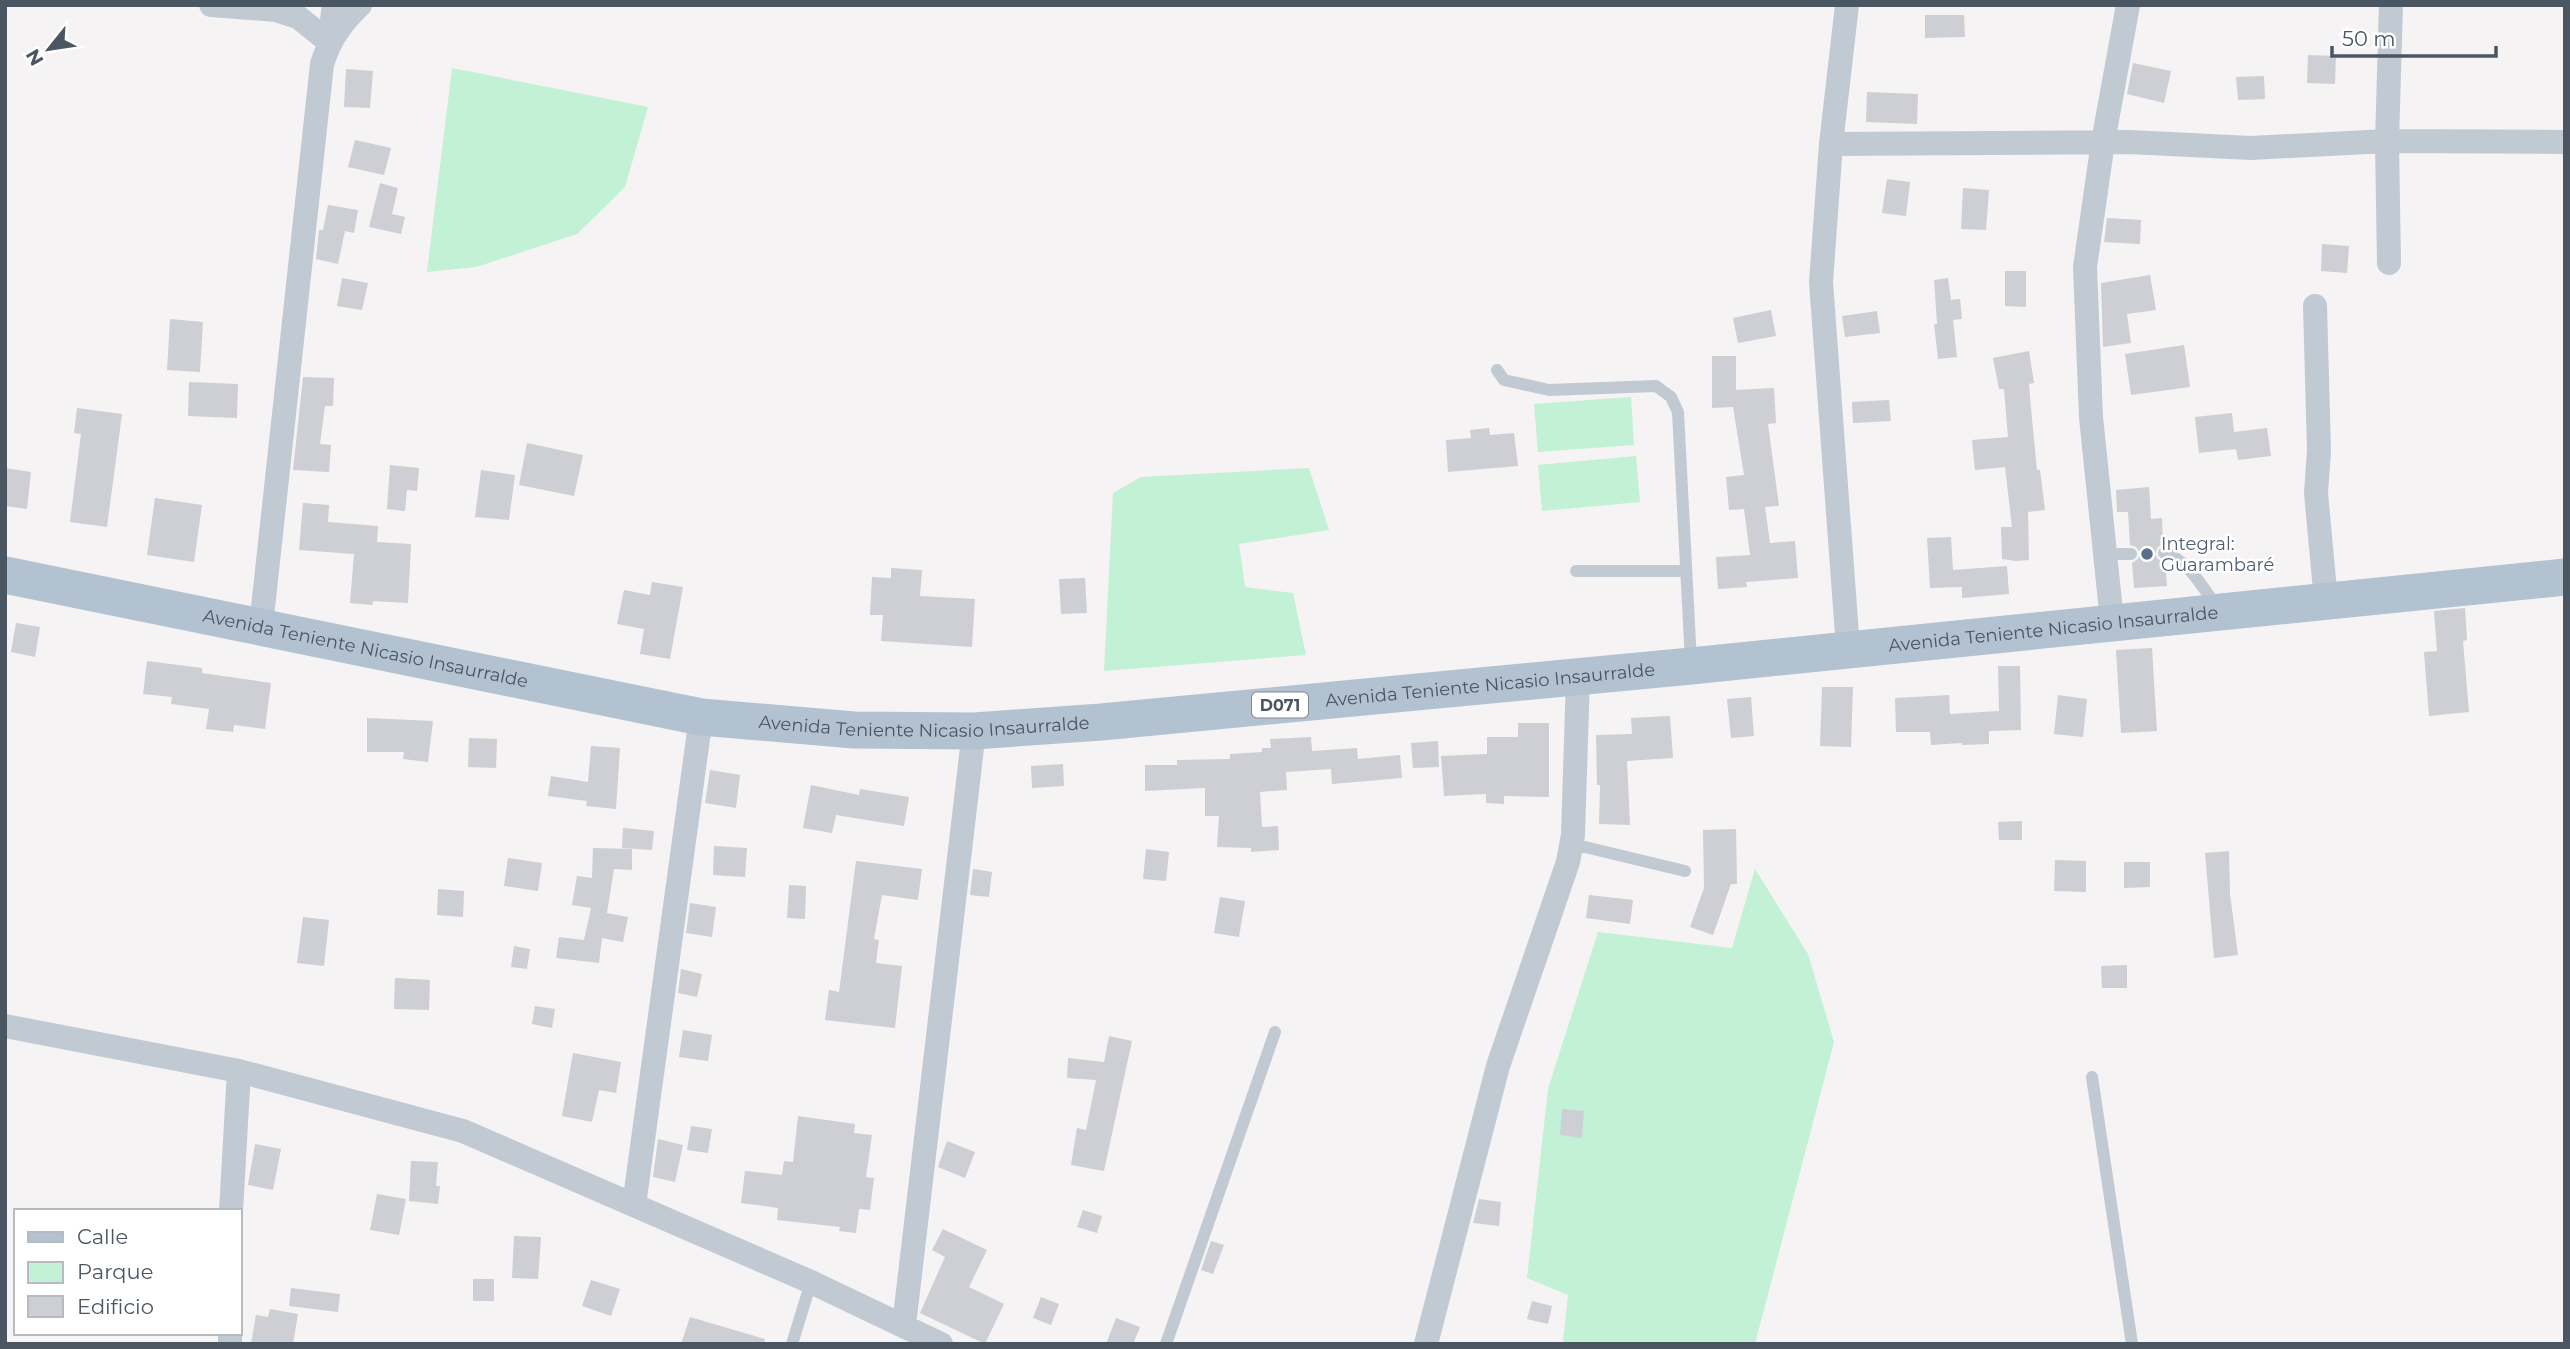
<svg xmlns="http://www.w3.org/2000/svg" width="2570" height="1349" viewBox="0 0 2570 1349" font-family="Montserrat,sans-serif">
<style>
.green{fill:#c3f1d5}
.building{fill:#cdcfd5}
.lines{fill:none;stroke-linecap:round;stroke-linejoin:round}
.lane{stroke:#c1cad2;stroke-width:12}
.street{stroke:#c1cad2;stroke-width:24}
.primary{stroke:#b3c2d1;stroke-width:37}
.service-dot{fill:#5c6f8a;stroke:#fff;stroke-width:2.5}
.labels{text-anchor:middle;stroke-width:5;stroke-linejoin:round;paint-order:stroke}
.shield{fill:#fff;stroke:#808990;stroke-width:2}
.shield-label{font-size:16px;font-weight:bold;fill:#4a5661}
.service-label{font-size:18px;fill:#4e5e75;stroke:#fff;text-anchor:start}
.street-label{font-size:18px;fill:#4a5661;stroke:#fff}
</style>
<rect width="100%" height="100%" fill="#f5f3f3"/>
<!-- green -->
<path class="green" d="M452 68 648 107 625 187 577 234 476 267 427 272Z
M1631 397 1634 445 1538 452 1534 404Z
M1636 456 1640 502 1542 511 1538 465Z
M1309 468 1329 530 1239 544 1245 587 1293 593 1306 655 1104 671 1113 493 1141 477Z
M1755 869 1808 954 1834 1042 1755 1344H1572L1563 1341 1568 1295 1527 1278 1548 1089 1598 932 1732 948Z"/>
<!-- building -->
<path class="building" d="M1925 15H1964L1965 37 1925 38Z
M2308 55 2336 56 2335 84 2307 83Z
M2133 63 2171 71 2164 103 2127 94Z
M346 69 373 71 370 108 344 107Z
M2264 76 2265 99 2238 100 2236 77Z
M1867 92 1918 94 1917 124 1866 122Z
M355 140 391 148 384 175 348 167Z
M1887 179 1910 182 1906 216 1882 213Z
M380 183 398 188 392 214 405 217 401 234 369 227Z
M1963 188 1989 190 1986 230 1961 229Z
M328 205 358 210 354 233 345 231 338 264 316 259 319 230H323Z
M2107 218 2141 220 2140 244 2104 242Z
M2322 244 2349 246 2347 273 2321 271Z
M2005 271H2026V307L2005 306Z
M2150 275 2156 310 2127 314 2131 343 2103 347 2101 283Z
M342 278 368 283 362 310 337 306Z
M1948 278 1951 300 1960 299 1962 319 1953 320 1957 357 1938 359 1934 324H1937L1934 280Z
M1771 310 1776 336 1738 343 1733 318Z
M1877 311 1880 333 1845 337 1842 316Z
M170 319 203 322 200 372 167 370Z
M2184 345 2190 387 2131 395 2125 354Z
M2029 351 2034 383 2029 384 2032 419 2037 470H2040L2045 510 2028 512 2029 560 2016 561 2002 559 2001 527H2012L2005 467 1975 470 1972 440 2008 437 2004 389H1999L1993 358Z
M1712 356H1736V390L1774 388 1776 423 1768 424 1779 506 1765 507 1770 543 1795 541 1798 578 1746 582 1747 587 1718 589 1716 557 1750 555 1744 509 1729 510 1726 477 1744 475 1733 407 1712 408Z
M303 377 334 378 333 406H325L320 444 331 445 329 472 293 470Z
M189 382 238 384 237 418 188 416Z
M1889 400 1891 421 1853 423 1852 402Z
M77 408 122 414 107 527 70 522 81 434 74 433Z
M2232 413 2234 432 2267 428 2271 456 2238 460 2236 449 2199 453 2195 417Z
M1489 428 1490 435 1514 433 1518 466 1448 472 1446 440 1471 438 1470 430Z
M527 443 583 455 574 496 519 485Z
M390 465 419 468 417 491 407 490 405 511 387 509Z
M5 468 31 472 27 509 5 506Z
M481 470 515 475 509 520 475 517Z
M2149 487 2151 519 2162 518 2163 544 2158 547 2155 554 2158 559 2165 563 2167 586 2134 588 2132 563 2138 559 2140 553 2136 547 2130 545 2128 512H2117L2116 490Z
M155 498 202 505 194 562 147 555Z
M303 503 329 505 328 522 378 526 377 542 411 544 408 603 373 601 372 605 350 603 354 554 299 550Z
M1951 537 1953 570 2007 566 2009 594 1962 598V587L1930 588 1927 538Z
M891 568 922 570 920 596 975 599 972 647 881 641 883 615H870L872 577 891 578Z
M1085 578 1087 613 1061 614 1059 579Z
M652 582 683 587 670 659 640 654 644 629 617 624 624 590 650 595Z
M2465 608 2467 640 2463 641 2469 712 2429 716 2424 652 2437 651 2434 611Z
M16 623 40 627 35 657 11 652Z
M2152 648 2157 731 2121 733 2116 650Z
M147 661 202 668V673L271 683 265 729 234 725 233 732 206 729 209 709 171 704 172 697 143 694Z
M1998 666H2020L2021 730 1989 731V744L1962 745V743L1931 745 1930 732H1896L1895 698 1949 695 1950 714 1999 711Z
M1822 687H1853L1851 747 1820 746Z
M2058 695 2087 699 2083 737 2054 734Z
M1751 697 1754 736 1731 738 1727 699Z
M1670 716 1673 758 1627 761 1630 825 1599 824 1600 785H1597L1596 735 1632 734 1631 718Z
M367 718 433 721 428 762 403 759 404 752H367Z
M1518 723H1549V797L1504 796V804L1486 803V794L1444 796 1441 756 1487 754V737H1518Z
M1311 737 1312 751 1357 748 1358 759 1400 755 1402 778 1332 784 1331 769 1286 772 1287 790 1260 792 1262 827 1278 826 1279 850 1251 852V848L1217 847 1219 816H1205V788L1145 791V765H1177V760L1230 759V754L1262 752V748H1271L1270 739Z
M469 738 497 739 496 768 468 767Z
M1438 741 1439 767 1413 768 1411 743Z
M591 746 620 748 616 809 586 806 587 801 548 796 551 776 588 782Z
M1063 764 1064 786 1032 788 1031 766Z
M710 770 740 775 736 808 705 803Z
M811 785 859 795 860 789 909 797 904 826 836 815 832 833 803 828Z
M2022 821V840H1999L1998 822Z
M623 828 654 831 652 850 622 848Z
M1736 829 1737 884H1731L1713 935 1690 927 1704 888 1703 830Z
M714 846 747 848 745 877 713 875Z
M593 848 632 849V870L614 869 607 913 628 917 623 942 602 938 599 963 556 958 559 937 584 940 591 908 572 905 577 876 592 878Z
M1146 849 1169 852 1166 881 1143 879Z
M2229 851 2230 894 2238 955 2214 958 2205 853Z
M508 858 542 863 538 891 504 886Z
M2055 860 2086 861V892L2054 891Z
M856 861 922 869 918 900 882 895 874 939 879 940 876 963 902 966 895 1028 825 1020 829 990 839 992Z
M2124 862H2150V887L2124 888Z
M973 869 992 872 989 897 970 895Z
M789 885 806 886 805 919 787 918Z
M438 889 464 891 463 917 437 915Z
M1589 895 1633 900 1630 924 1586 918Z
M1220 897 1245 901 1239 937 1214 933Z
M690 903 716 907 712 937 686 933Z
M303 917 329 920 324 966 297 963Z
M514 946 530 949 527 969 511 967Z
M2127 965V988H2102L2101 966Z
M681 969 702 974 697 997 678 993Z
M395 978 430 980 429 1010 394 1009Z
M535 1006 555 1009 552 1028 532 1024Z
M683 1030 712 1035 708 1061 679 1057Z
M1109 1036 1132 1041 1104 1171 1071 1165 1077 1128 1086 1130 1096 1080 1067 1078 1068 1058 1104 1062Z
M573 1053 621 1062 616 1093 599 1090 592 1122 562 1116Z
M1562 1109 1584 1111 1582 1138 1560 1135Z
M798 1116 855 1124 854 1133 872 1135 866 1177 874 1178 870 1210 859 1209 856 1233 839 1231 840 1227 777 1220 778 1208 741 1203 745 1171 782 1175 784 1161 793 1162Z
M691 1126 712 1129 708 1153 687 1150Z
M658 1139 683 1145 675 1182 653 1177Z
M947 1141 975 1152 965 1178 938 1167Z
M255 1144 281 1149 273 1190 248 1185Z
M411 1161 438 1162 436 1186H440L438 1204 409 1201Z
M377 1194 406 1199 399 1235 370 1230Z
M1479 1199 1501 1202 1499 1226 1473 1223Z
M1083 1210 1102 1216 1097 1233 1077 1227Z
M943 1229 987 1250 969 1287 1004 1304 985 1344 920 1313 945 1257 932 1250Z
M514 1236 541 1237 538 1279 512 1278Z
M1211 1241 1224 1245 1213 1274 1201 1270Z
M473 1279H494V1301H473Z
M591 1280 620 1289 611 1316 582 1306Z
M291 1288 340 1294 338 1312 289 1306Z
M1041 1297 1059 1304 1051 1325 1033 1318Z
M1532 1301 1552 1306 1548 1324 1527 1319Z
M270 1309 298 1314 293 1344H251L256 1315 268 1317Z
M690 1317 765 1339 764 1344H681Z
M1116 1318 1140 1327 1133 1344H1106Z"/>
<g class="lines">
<!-- lane -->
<path class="lane" d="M1497 370 1504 380 1549 390 1656 386 1671 397 1678 412 1691 662
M2164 553C2188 559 2204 590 2218 608
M2105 554H2131
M1576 571H1686
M1571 848 1585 847 1685 871
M2092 1077 2132 1344
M792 1344 811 1282
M1166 1344 1275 1032"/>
<!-- street -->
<path class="street" d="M211 5 276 10 298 17 329 42 334 5
M1847 5 1831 144 1821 282 1848 648
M1831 144 2129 142 2251 148 2387 141 2565 142
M2389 263 2387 141 2391 5
M2315 306 2319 451 2316 493 2326 601
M2112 621 2091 417 2085 267 2103 142 2128 5
M261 626 322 64C330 39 341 23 360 5
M5 1026 239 1071 463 1131 811 1282 941 1344
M634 1205 701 717
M231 1211 239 1071
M904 1325 974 731
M230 1344V1333
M1426 1344 1498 1066 1568 862 1573 835 1578 677"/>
<!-- primary -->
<path class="primary" id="s1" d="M5 575 701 717 854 730 974 731 1101 722 1691 666 2565 577"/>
</g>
<!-- markers -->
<circle class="service-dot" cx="2147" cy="554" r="7"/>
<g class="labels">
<!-- shield labels -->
<rect class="shield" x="1252" y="692.5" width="56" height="25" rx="5"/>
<g class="shield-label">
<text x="1280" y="711">D071</text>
</g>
<!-- service labels -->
<g class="service-label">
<text x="2161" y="550">Integral:<tspan x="2161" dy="21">Guarambaré</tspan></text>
</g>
<!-- street labels -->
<g class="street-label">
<text dy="6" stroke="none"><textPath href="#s1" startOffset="2068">Avenida Teniente Nicasio Insaurralde</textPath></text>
<text dy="6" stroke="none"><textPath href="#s1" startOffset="368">Avenida Teniente Nicasio Insaurralde</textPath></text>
<text dy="6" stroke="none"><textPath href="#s1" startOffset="1502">Avenida Teniente Nicasio Insaurralde</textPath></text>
<text dy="6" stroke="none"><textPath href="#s1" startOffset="934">Avenida Teniente Nicasio Insaurralde</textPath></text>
</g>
</g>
<!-- border -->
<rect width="2570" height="1349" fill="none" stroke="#4a5661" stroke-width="14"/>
<!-- legend -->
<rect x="14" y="1209" width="228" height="126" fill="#ffffff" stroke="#b7bbc0" stroke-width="2"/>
<rect x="28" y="1232" width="35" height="10" fill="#b3c2d1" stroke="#b7bbc0" stroke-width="2"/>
<text x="77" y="1244" font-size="21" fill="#4a5661">Calle</text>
<rect x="28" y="1262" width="35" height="21" fill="#c3f1d5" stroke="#b7bbc0" stroke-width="2"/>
<text x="77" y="1279" font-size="21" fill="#4a5661">Parque</text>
<rect x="28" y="1296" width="35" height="21" fill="#cdcfd5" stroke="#b7bbc0" stroke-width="2"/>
<text x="77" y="1314" font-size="21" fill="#4a5661">Edificio</text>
<!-- north arrow -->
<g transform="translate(49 49) rotate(240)" stroke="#ffffff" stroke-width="5" paint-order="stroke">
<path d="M0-5L12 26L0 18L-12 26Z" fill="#4a5661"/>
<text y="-10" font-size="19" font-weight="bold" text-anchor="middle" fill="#4a5661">N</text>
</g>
<!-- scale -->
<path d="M2332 46v10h164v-10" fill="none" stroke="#4a5661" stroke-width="3.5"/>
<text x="2342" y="46" font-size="21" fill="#4a5661" stroke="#ffffff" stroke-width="5" paint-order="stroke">50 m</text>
</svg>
